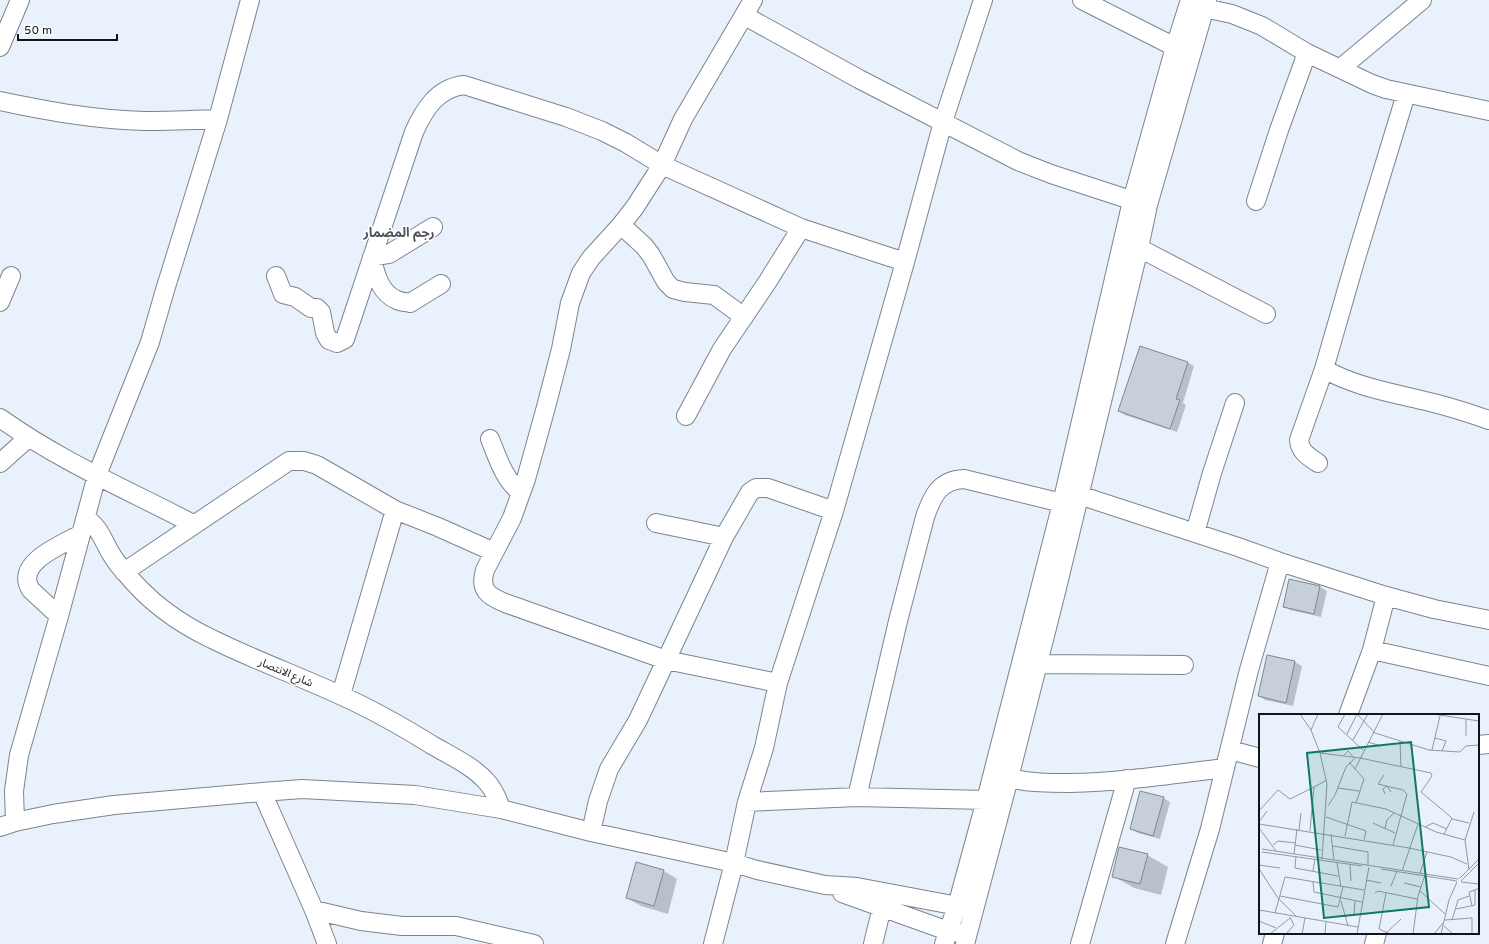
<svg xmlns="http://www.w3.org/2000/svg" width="1489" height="944" viewBox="0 0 1489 944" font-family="Overpass,'Noto Sans Arabic',sans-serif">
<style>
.shadow{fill:#0003}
.building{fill:#c7cfd9;stroke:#808791}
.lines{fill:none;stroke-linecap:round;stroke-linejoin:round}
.minor-casing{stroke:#7d848d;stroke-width:20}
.minor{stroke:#fff;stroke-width:18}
.labels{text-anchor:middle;stroke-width:3;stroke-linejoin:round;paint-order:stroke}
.street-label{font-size:11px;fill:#121418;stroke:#fff}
.quarter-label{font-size:13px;font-weight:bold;fill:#4d535c;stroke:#fff}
.inset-road{fill:none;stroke:#9399a1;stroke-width:1}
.view{fill:#0f766e;fill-opacity:0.15;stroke:#0f766e;stroke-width:2}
.inset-edge{fill:none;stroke:#121418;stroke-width:2}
</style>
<rect width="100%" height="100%" fill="#e9f1fc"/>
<!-- shadow -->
<path class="shadow" d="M1187 362 1194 366 1183 403 1186 405 1177 432 1125 415 1119 411Z
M1290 580 1320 587 1327 591 1321 617 1290 610 1284 606Z
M1268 656 1295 662 1302 666 1293 706 1265 700 1259 696Z
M1163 798 1170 802 1160 839 1138 833 1131 829Z
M1147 855 1168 867 1161 895 1134 888 1113 876Z
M664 871 677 879 668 914 641 906 627 898Z"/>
<!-- building -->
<path class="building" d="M1140 346 1188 362 1176 399 1180 400 1170 429 1118 411Z
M1289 579 1320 586 1314 614 1283 607Z
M1267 655 1295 661 1286 703 1258 696Z
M1140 791 1164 797 1153 836 1130 829Z
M1119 847 1148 854 1140 884 1112 877Z
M636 862 664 870 654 906 626 898Z"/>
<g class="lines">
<!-- minor casing -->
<g class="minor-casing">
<path id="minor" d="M753 0 683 119 662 165 635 207 621 225 591 258 581 273 570 303 561 349 546 407 526 479 512 518 485 570C479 590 488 596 505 603L666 660 778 683
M1082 0 1175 47
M1204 8 1232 14 1262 26 1307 53 1372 84 1386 89 1489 111
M745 16 859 79 1018 161 1051 174 1143 204
M0 47 20 0
M1341 68 1422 0
M0 101C48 111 96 120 145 121 169 121 194 120 218 119
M1256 201 1279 130 1307 53
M621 225 644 246 651 255 666 282 673 289 685 292 714 295 744 317
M433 227 389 254 372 257C375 274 380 293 397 300 401 302 406 302 410 303L441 284
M1139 248 1266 314
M276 276 283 294 295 297 311 308H317L321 312 325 333 329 340 337 343 345 339 414 132C424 110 437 88 464 85L566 117 602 131 626 143 662 165 801 228 905 262
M0 302 11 276
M1324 369C1354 386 1388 392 1421 400 1444 405 1466 412 1489 420
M686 416 722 349 768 281 801 228
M0 418C60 461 128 490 193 524
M490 439C498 459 504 479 521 493
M0 463 28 438
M1318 463C1308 456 1300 452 1299 440L1324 369 1356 258 1406 94
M1079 495 1238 547 1280 562 1386 596 1434 609 1489 620
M85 519C98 524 103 540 110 552 114 559 118 565 124 571 147 600 178 623 212 639 254 660 299 676 342 696 373 710 403 727 432 745 451 756 473 766 487 782 494 790 498 799 501 809
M656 523 724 537
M1195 533 1212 473 1235 403
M124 572 289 461H304L317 465 395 510 438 527 494 552
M59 616 31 590C13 563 63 544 81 534
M1372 650 1489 676
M1038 664 1184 665
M341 695 395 510
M1348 715 1372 650 1386 596
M1478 745 1489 744
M1230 750 1260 758
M1009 778C1030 783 1049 783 1070 783 1122 782 1174 774 1225 768
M262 792 314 910 361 921 402 926H456L534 944
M857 797 898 621 925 517C932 497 939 480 964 479L1062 503
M747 802 857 797 986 800
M15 822 14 791 19 755 59 616 97 475 150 342 165 290 218 119 250 0
M0 827 15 822 53 814 114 805 262 792 302 789 415 795 501 809 591 832 734 863 757 870 825 885 857 887 974 909
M591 832 598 801 609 769 638 720 724 537 750 492 756 488H768L834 511
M842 893 948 931 959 933
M314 910 327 944
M713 944 734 863 747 802 764 748 778 683 834 511 905 262 943 122 983 0
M873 944 882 907
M944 944 957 906 986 800 1062 503 1132 201 1175 47 1190 0
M965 944 1009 778 1056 592 1139 248 1148 205 1207 0
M1080 944 1127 779
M1175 944 1210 829 1249 670 1280 562
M1272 944 1275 933
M1374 944 1377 933"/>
</g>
<!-- minor -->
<use href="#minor" class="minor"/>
</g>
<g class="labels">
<!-- street labels -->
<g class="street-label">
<text transform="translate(286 672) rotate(23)" y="4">شارع الانتصار</text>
</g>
<!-- quarter labels -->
<g class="quarter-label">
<text x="399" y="237">رجم المضمار</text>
</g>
</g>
<!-- overview -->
<g transform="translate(1259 714)">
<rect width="220" height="220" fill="#e9f1fc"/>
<path class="inset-road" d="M41 0 52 16 61 39 68 70 63 145M86 0 79 13 104 36M98 0 116 19 170 36 201 38 207 32 220 31M174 0 220 7M207 5V22M52 16 59 0M88 20 98 0M176 24 187 27 183 37M94 26 109 0M141 27 142 53M109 28 122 32M173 36 181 2M61 39 101 44 172 59 173 62 162 78 193 104 185 120M85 41 89 37 94 43M90 48 105 65 97 89M96 55 124 0M125 61 119 70 144 76 148 80 134 131M79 74 100 77M126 80 124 75 128 72 132 78M69 92 76 81 87 53 96 44M0 97 19 76 31 85 55 73M67 103 107 117 105 126M193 105 210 109M0 108 8 97M114 109 136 119M0 110 150 134 192 143 208 150M166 113 174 109 188 115M0 114 17 137M126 114 128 106 135 99M40 116 42 99M51 117 55 73 68 66M72 120 75 146M86 122 93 88 127 95 177 118 206 126 210 156M206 126 215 98M14 131 19 127 37 129M36 131 62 136M74 132 109 138V151M3 135 199 165M3 138 103 152M35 140 38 115M37 142 36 154 79 162M78 149 82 173M0 151 21 154M91 151 92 167M0 155 19 184 38 203M122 155 198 167M54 157 56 145M143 157 159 110M161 159 168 138M200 165 220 145M107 166 122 169M202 167 220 149M54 168 55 178 103 188M202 168 220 170M145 169 162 173M132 172 138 157M161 177 186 200M116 179 119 177 158 185M127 179 120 215 131 220M21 182 79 193 84 173M82 187 89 212M213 192 210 178 216 176M197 195 216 191V176L220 174M0 196 99 213M16 199 26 163 105 176M95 201 96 187M186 206 213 204V220M193 206 199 186 210 182M0 207 17 214M185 212 194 220M127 219 142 205M11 220 31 204M27 220 35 211 31 203M43 220 46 204M66 220 67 208M98 220 110 153M154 220 159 182 166 161M175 220 184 209M182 220 190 186 198 168"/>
<path class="view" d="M152 28 170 193 65 204 48 39Z"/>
<rect width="220" height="220" class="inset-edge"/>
</g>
<!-- scale -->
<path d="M18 34v6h99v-6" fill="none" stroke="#121418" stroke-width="2"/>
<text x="24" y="34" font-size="12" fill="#121418" stroke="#ffffff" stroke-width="3" paint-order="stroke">50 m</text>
</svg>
